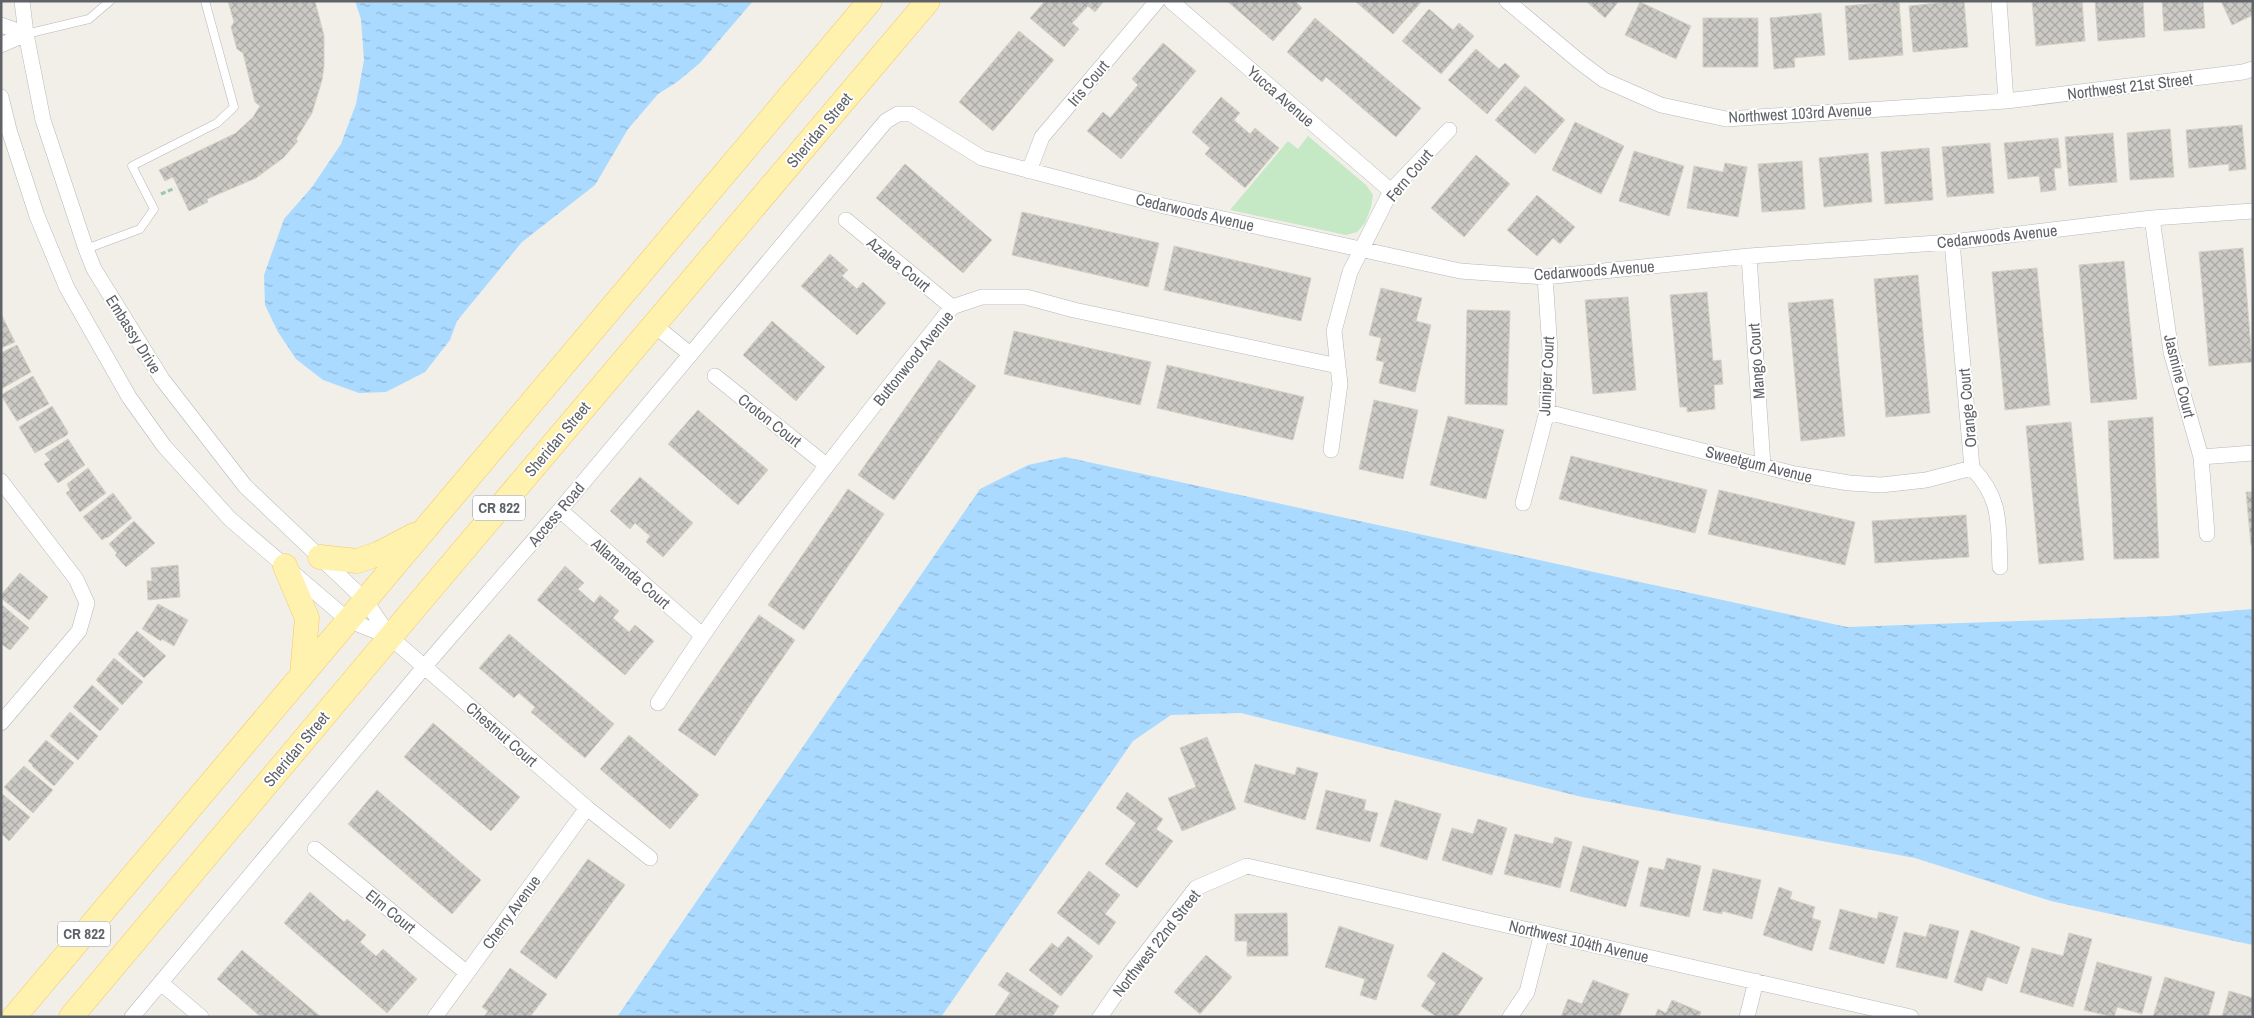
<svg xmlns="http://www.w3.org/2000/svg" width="2254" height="1018" viewBox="0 0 2254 1018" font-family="'Archivo Narrow',sans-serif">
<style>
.park{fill:#c5e8c5}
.water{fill:url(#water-ripples)}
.building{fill:url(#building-cross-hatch);stroke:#d6d1c6}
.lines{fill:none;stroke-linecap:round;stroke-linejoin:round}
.lane-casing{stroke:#b5b8bc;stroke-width:9}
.street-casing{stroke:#b5b8bc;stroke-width:16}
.primary-casing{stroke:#f2c960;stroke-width:25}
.path{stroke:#9cc7a9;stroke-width:3;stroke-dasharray:5 2.5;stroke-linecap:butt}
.lane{stroke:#fff;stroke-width:8}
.street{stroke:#fff;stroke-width:15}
.primary{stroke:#fff2af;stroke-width:24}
.labels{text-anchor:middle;stroke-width:4;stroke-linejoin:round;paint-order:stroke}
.shield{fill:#fff;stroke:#8f9295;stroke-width:1}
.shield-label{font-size:15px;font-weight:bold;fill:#5f6368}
.street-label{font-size:16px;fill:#5f6368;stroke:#fff}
</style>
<defs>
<pattern id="water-ripples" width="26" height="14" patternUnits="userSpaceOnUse" patternTransform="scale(1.25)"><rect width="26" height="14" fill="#aadaff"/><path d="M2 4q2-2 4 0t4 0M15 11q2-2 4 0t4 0" fill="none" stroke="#8eb4d2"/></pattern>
<pattern id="building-cross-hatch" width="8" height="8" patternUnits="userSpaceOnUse" patternTransform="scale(1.25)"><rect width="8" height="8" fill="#cccac5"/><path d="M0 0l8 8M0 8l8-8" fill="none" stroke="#a9a8a4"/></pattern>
</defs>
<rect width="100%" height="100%" fill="#f1efe8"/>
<!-- park -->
<path class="park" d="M1308 136 1366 185 1373 195 1371 207 1365 223 1357 232 1346 235 1230 210 1288 141 1298 149Z"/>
<!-- water -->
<path class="water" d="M355 1H753L700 63 677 82 658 94 628 129 595 185 522 242 457 321 450 340 425 372 386 392 359 393 323 380 296 359 278 332 265 305 264 275 284 219 312 187 341 144 356 104 364 60 361 19Z
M1065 457 1847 627 2168 616 2253 609V945L2051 901 1915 858 1582 797 1241 713 1171 715 1133 741 941 1017H617L980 489 1028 465Z"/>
<!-- building -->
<path class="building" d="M228 1H315L324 36V66L322 80 312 113 296 139 298 141 283 158 256 178 207 199 208 202 189 211 173 177 165 181 159 170 236 133 253 117 260 106 255 102 243 53 237 49 231 27 234 22Z
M1045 1H1104L1095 12 1088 6 1072 23 1079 29 1064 47 1030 18Z
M1227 1H1295L1302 8 1273 41Z
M1355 1H1422L1393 34Z
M1586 1H1619L1605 18Z
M1899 1 1903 55 1849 60 1845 6Z
M1954 1H1964L1968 47 1913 52 1909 6Z
M2032 1H2082L2085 41 2036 46Z
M2095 1H2143L2145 37 2098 41Z
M2162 1H2203L2205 28 2164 31Z
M2221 1H2253V15L2232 25Z
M1640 2 1691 26 1676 59 1625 35Z
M1429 9 1453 30 1459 23 1474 36 1441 74 1402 41Z
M1821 13 1825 55 1794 58 1795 67 1774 69 1770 18Z
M1315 18 1421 108 1396 137 1326 77 1322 82 1287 52Z
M1703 18H1758V67H1703Z
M1019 31 1054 60 993 131 959 102Z
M1163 43 1196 71 1121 159 1087 131 1103 112 1110 118 1138 85 1132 79Z
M1476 49 1499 69 1505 63 1520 76 1487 114 1448 80Z
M1525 86 1565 120 1535 154 1495 120Z
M1221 97 1240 113 1234 120 1250 134 1255 128 1279 148 1245 188 1205 154 1210 148 1192 132Z
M1575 122 1624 146 1601 194 1552 170Z
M2242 125 2246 169 2229 171V164L2189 168 2186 130Z
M2170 129 2174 177 2130 180 2127 133Z
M2113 133 2117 182 2069 186 2065 137Z
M2058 138 2061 168H2054L2056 190 2041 192 2039 176 2008 179 2004 143Z
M1990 143 1994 193 1947 197 1942 147Z
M1929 148 1933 200 1885 204 1881 152Z
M1634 151 1684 166 1669 216 1619 201Z
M1868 153 1872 202 1824 207 1819 158Z
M1476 155 1510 184 1464 237 1431 208Z
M1802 161 1805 209 1762 212 1758 164Z
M1725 163 1747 167 1738 217 1687 208 1694 166 1723 172Z
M905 164 992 240 963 273 876 198Z
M1537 195 1575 227 1560 244 1553 238 1537 256 1507 230Z
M1022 212 1159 243 1148 287 1012 255Z
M1174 246 1311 278 1301 321 1164 290Z
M2243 248 2252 362 2209 366 2199 252Z
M830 254 848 270 842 276 857 289 863 282 886 303 857 335 801 286Z
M2124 261 2137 399 2091 403 2079 265Z
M2037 268 2050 405 2005 410 1992 272Z
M1918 275 1930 413 1886 417 1874 279Z
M1381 288 1422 298 1416 321 1431 325 1415 392 1379 383 1384 362 1376 360 1381 338 1369 335Z
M1707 292 1713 361 1721 360 1723 384 1714 385 1715 409 1687 412V407H1680L1670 295Z
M1628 297 1636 390 1593 394 1585 300Z
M1833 299 1845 436 1801 441 1788 303Z
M1467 310 1510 311 1507 405 1465 404Z
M1 314 15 342 1 348Z
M772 321 825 367 796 401 743 355Z
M1014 331 1151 362 1140 405 1004 374Z
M17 345 31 372 1 389V353Z
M939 360 976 386 894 500 858 475Z
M1167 365 1304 397 1293 440 1157 408Z
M33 376 49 404 17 421 1 395Z
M1374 400 1418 410 1403 479 1359 469Z
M52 406 68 432 67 435 35 453 19 427Z
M698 410 768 470 738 505 668 444Z
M1448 416 1504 430 1486 499 1430 485Z
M2153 417 2159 558 2114 559 2108 421Z
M2071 422 2084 560 2039 564 2026 426Z
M68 439 85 465 58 483 44 464 50 460 45 454Z
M1571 456 1707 490 1695 533 1559 499Z
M88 468 106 493 80 512 66 493 70 490 67 484Z
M640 477 693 523 663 557 646 542 650 536 635 523 630 529 610 511Z
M848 489 884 514 804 630 768 605Z
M1719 490 1855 522 1845 565 1708 534Z
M2246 492H2253V545H2251Z
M113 493 132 518 107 538 106 537 102 540 83 517Z
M1966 515 1969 557 1875 563 1872 521Z
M134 521 155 543 126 567 115 555 117 553 109 544Z
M178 565 180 597 148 600 147 581H152L151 568Z
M565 566 584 583 578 589 594 603 600 595 619 611 613 618 629 632 635 625 654 641 625 675 537 600Z
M20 573 48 597 29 620 1 598V595Z
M1 604 29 628 10 650 1 644Z
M158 604 188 620 174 646 162 639 161 641 142 629Z
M759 615 795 640 715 756 678 730Z
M137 631 166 656 144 678 118 654Z
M509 634 614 724 585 758 531 712 535 707 519 693 514 698 479 668Z
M114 658 143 682 122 705 96 680Z
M92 685 119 709 100 731 73 707Z
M70 712 98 736 78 760 50 736Z
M433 723 520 797 491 831 404 757Z
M629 735 699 795 670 829 600 769Z
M1207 737 1236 809 1182 831 1168 798 1196 787 1180 748Z
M46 740 74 763 54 786 32 766 33 765 28 761Z
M1255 764 1295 775 1297 767 1318 773 1305 820 1244 802Z
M24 766 53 790 33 813 4 787Z
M377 790 481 880 452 914 348 824Z
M1326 790 1366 800 1364 810 1378 813 1370 842 1316 829Z
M1127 792 1163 819 1156 829 1173 841 1137 888 1105 864 1136 823 1116 808Z
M1 793 30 817 9 841 1 833Z
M1395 800 1441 814 1427 860 1380 846Z
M1478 819 1507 828 1492 875 1442 860 1452 828 1473 834Z
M1515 834 1553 844 1555 837 1572 842 1560 888 1504 874Z
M1583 846 1639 861 1626 907 1570 891Z
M1667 858 1701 866 1689 917 1640 906 1649 867 1664 870Z
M588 859 625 885 556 979 520 952Z
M1713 869 1761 880 1752 919 1722 911V914L1703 910Z
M1089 871 1120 895 1105 914 1116 922 1099 945 1057 913Z
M1779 887 1792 892 1790 899 1815 907 1812 918 1821 921 1812 951 1763 935Z
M310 892 344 922 347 919 366 935 360 942 376 956 383 949 417 979 387 1013 284 923Z
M1840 909 1877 919 1879 912 1898 917 1884 964 1829 949Z
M1287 913 1288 956H1247V941H1235V914Z
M1930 924 1959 931 1947 979 1896 967 1904 932 1926 937Z
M1339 926 1394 945 1376 1000 1360 995 1365 979 1325 967Z
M1971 930 2020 947 2007 984 1987 977 1982 991 1954 982Z
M2069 933 2092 939 2073 1007 2020 992 2032 948 2063 956Z
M1068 936 1093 956 1061 996 1029 970 1052 943 1058 948Z
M242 950 321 1017H261L217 979Z
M1443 952 1483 978 1457 1017H1437L1421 1006 1436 983 1427 976Z
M1206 955 1232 977 1200 1014 1174 992Z
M2097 962 2152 977 2142 1014 2117 1007 2114 1017 2084 1010Z
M510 968 547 994 530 1017H484L488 1011 482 1007Z
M1007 972 1059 1006 1052 1017H994L1010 993 998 985Z
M2165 977 2215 992 2208 1017H2153Z
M1593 980 1629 994 1619 1017H1561L1568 999 1582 1004Z
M2229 991 2253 998V1017H2222Z
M1672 1000 1701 1012 1699 1017H1655L1658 1009 1666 1013Z"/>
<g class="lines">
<!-- lane casing -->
<g class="lane-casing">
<path id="lane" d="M26 34 89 19 110 1
M86 249 140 229 154 209 132 166 217 123 234 107 205 1"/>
</g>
<!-- street casing -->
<g class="street-casing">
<path id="street" d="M22 1 26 34 43 120 86 249 94 269 162 379 245 486 365 600 390 637 587 808 650 858
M1171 1 1391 191
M1507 1 1580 62 1604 80 1661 105 1726 119 2006 101 2243 72 2253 69
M1999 1 2006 101
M1 25 26 34
M1 45 26 34
M1 97 9 130 37 216 67 288 129 397 164 446 230 519 348 620 390 637
M1029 171 1042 137 1157 1
M2152 218 2171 352 2201 457 2207 534
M846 220 952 307
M1952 242 1972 468C2003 500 1998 526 2000 567
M1749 256 1763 466
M654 325 690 354
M715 376 826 465
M1547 412 1795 474 1849 483 1881 485 1926 480 1972 468
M1331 450 1340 384 1334 331 1350 272 1391 191 1449 130
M2201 457 2253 453
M1 481 76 579 87 603 79 631 1 723
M1523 503 1547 412 1550 350 1545 277
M560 510 702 635
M658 703C747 564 849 436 952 307L982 297H1026L1074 310 1338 366
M315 849 467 973
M161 983 201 1017
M132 1017 425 666 560 510 886 121 898 114H911L982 158 1164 206 1460 271 1545 277 1749 256 1952 242 2152 218 2253 211
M435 1017 587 808
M1100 1017 1129 975 1196 888 1247 866 1911 1017
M1510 1017 1527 992 1542 933
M1747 1017 1756 981"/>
</g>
<!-- primary casing -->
<g class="primary-casing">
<path id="primary" d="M320 557 357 561 378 554 414 535
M285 566 307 618 302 675
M14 1017 870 1
M71 1017 407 617 928 1"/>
</g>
<!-- path -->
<path class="path" d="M161 194 175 188"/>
<!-- lane -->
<use href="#lane" class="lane"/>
<!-- street -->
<use href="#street" class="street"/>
<!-- primary -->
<use href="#primary" class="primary"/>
</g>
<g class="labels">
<!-- shield labels -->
<g class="shield">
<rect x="473" y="495.5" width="52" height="25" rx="4"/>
<rect x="58" y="921.5" width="52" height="25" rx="4"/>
</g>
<g class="shield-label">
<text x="499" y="513">CR 822</text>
<text x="84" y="939">CR 822</text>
</g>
<!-- street labels -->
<g class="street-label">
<text transform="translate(1088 83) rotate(-50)" y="6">Iris Court</text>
<text transform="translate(2130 86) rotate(-7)" y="6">Northwest 21st Street</text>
<text transform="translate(1281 96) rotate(41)" y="6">Yucca Avenue</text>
<text transform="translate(1800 113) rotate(-3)" y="6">Northwest 103rd Avenue</text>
<text transform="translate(819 130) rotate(-50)" y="6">Sheridan Street</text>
<text transform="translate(1409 175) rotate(-50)" y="6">Fern Court</text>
<text transform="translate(1195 212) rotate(13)" y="6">Cedarwoods Avenue</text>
<text transform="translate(1997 236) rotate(-6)" y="6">Cedarwoods Avenue</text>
<text transform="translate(899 264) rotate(39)" y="6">Azalea Court</text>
<text transform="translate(1594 270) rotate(-4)" y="6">Cedarwoods Avenue</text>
<text transform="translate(134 334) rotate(58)" y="6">Embassy Drive</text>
<text transform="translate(913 358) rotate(-51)" y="6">Buttonwood Avenue</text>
<text transform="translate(1756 361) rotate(-94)" y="6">Mango Court</text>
<text transform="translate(1546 376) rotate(-87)" y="6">Juniper Court</text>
<text transform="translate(2180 376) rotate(76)" y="6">Jasmine Court</text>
<text transform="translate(1967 408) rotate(-95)" y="6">Orange Court</text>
<text transform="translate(770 420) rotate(38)" y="6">Croton Court</text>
<text transform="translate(557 439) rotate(-50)" y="6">Sheridan Street</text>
<text transform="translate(1759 464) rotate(14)" y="6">Sweetgum Avenue</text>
<text transform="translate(556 514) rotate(-50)" y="6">Access Road</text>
<text transform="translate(631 573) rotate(41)" y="6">Allamanda Court</text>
<text transform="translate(502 734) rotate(41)" y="6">Chestnut Court</text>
<text transform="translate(296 749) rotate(-50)" y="6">Sheridan Street</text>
<text transform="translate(391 911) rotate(39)" y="6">Elm Court</text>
<text transform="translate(511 912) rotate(-54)" y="6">Cherry Avenue</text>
<text transform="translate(1579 941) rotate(13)" y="6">Northwest 104th Avenue</text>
<text transform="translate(1156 943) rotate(-52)" y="6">Northwest 22nd Street</text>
</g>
</g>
<!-- border -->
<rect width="2254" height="1018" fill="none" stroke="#5f6368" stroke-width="5"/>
</svg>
